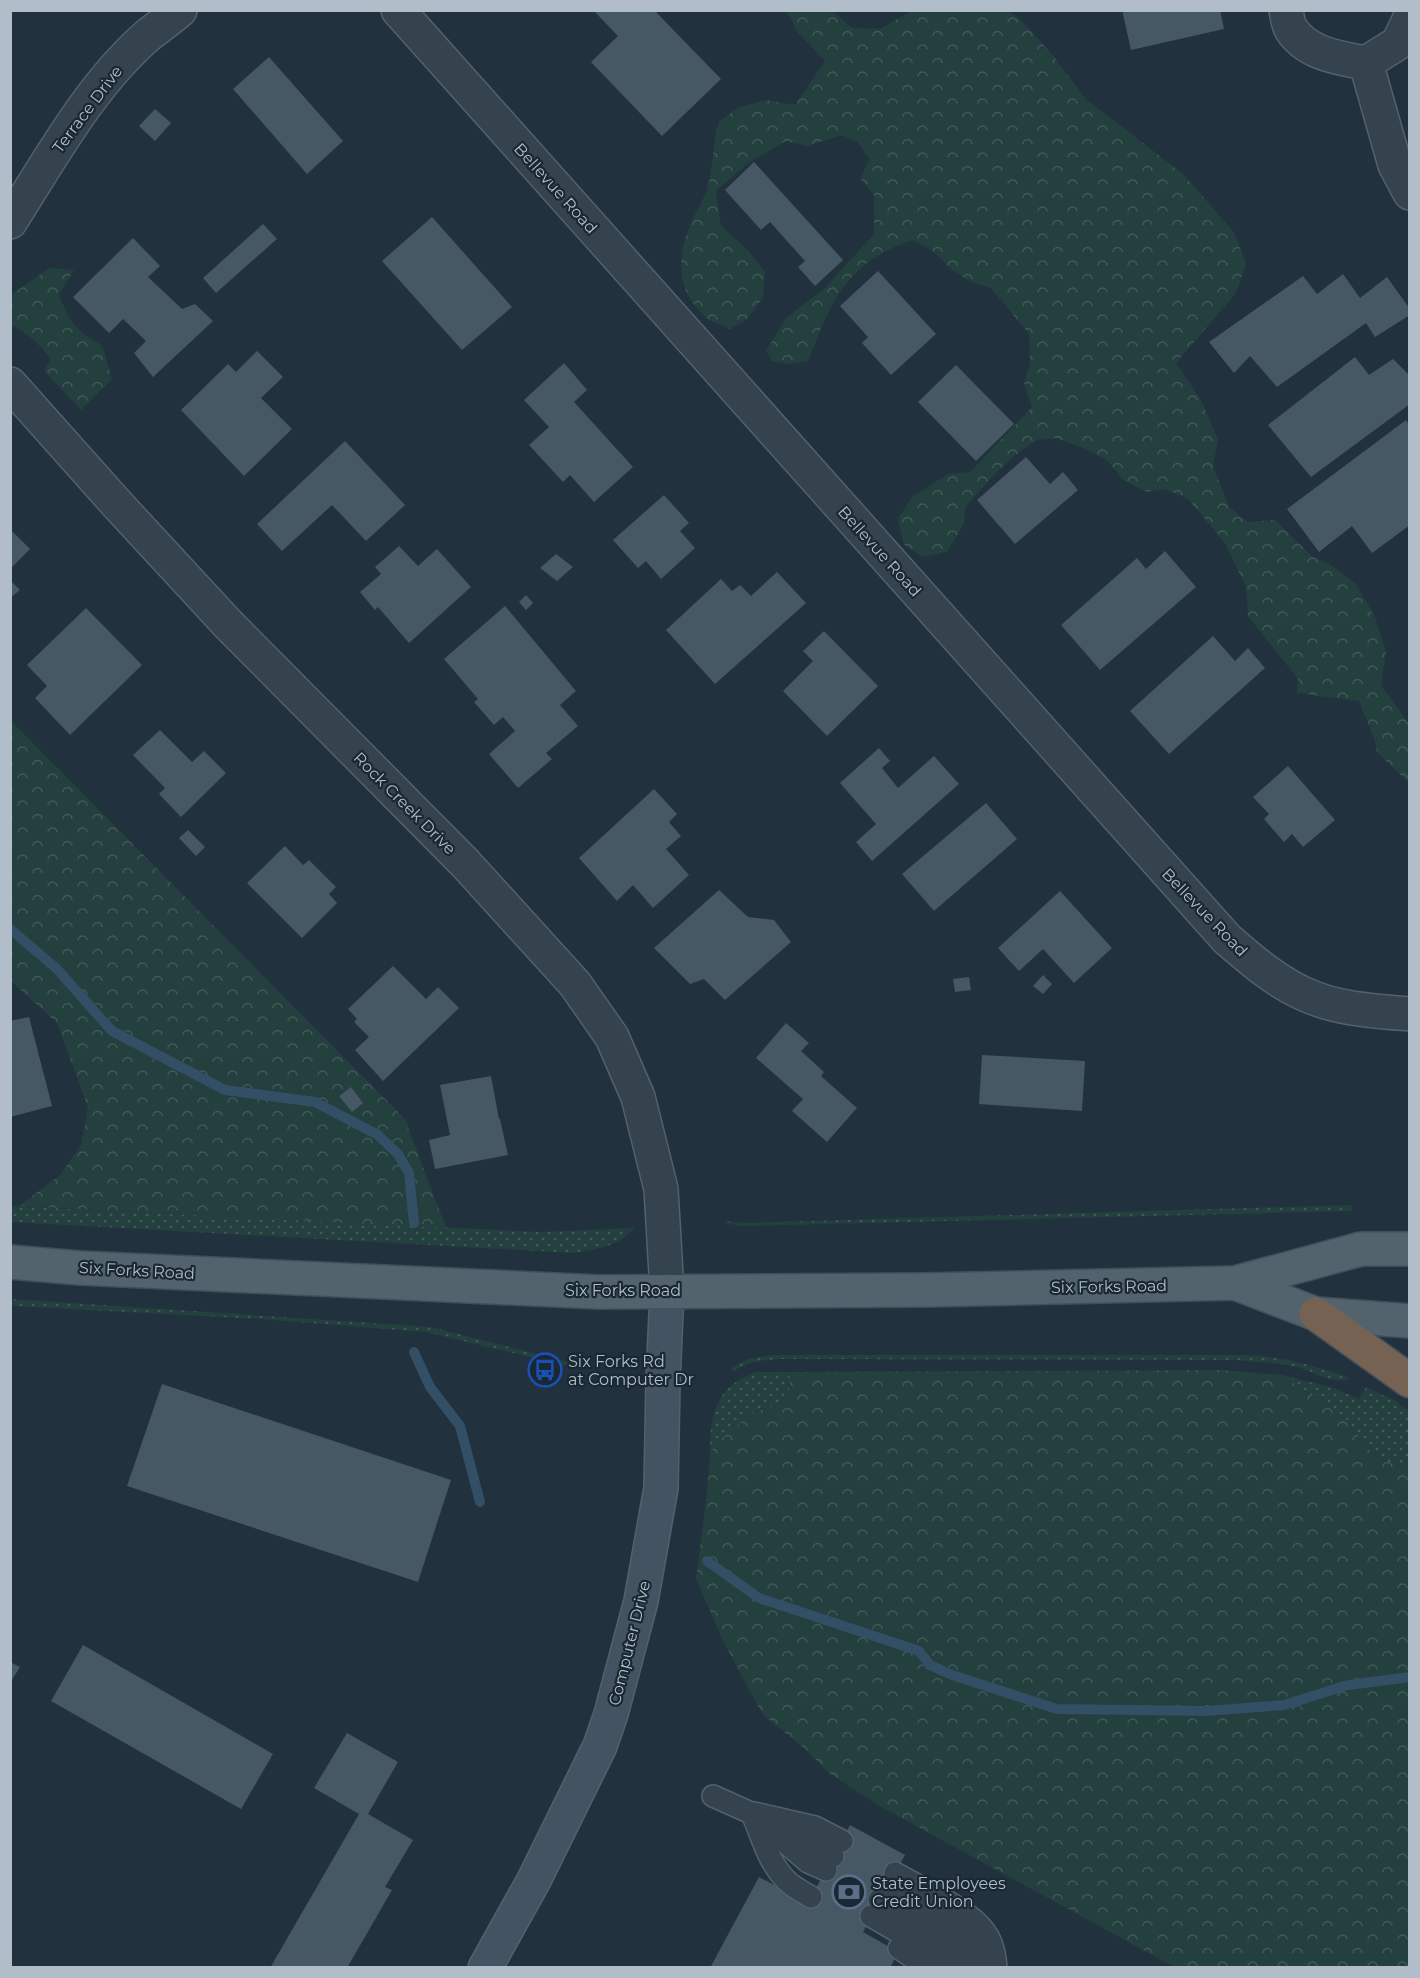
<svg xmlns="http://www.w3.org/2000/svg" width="1420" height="1978" viewBox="0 0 1420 1978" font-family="Montserrat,sans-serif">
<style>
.grass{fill:url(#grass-dots)}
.forest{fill:url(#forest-crowns)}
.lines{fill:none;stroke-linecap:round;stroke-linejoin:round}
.stream{stroke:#324f65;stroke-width:10}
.building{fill:#455864}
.lane-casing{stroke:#53616c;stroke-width:24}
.street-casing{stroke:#53616c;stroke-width:36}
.secondary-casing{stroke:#53616c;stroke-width:36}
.primary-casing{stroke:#414f5a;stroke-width:36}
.highway-casing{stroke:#404e59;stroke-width:36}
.lane{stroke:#35434e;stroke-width:21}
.street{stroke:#35434e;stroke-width:33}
.secondary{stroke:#435361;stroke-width:33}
.primary{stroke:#53636e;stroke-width:33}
.highway{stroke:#756252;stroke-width:33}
.labels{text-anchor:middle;stroke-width:4.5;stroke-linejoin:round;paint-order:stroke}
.street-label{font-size:16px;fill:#b1bec9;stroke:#1a2833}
.poi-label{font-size:16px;fill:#b1bec9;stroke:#1a2833;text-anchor:start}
</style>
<defs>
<pattern id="grass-dots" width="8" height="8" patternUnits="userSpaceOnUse" patternTransform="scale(1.5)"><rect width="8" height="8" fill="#233f3e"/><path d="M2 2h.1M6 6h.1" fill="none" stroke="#415959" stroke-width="1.8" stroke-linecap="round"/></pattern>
<pattern id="forest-crowns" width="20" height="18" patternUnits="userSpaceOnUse" patternTransform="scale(1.5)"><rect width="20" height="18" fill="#233f3e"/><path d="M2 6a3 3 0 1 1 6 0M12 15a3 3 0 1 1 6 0" fill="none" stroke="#415959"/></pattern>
</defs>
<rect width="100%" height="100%" fill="#21323e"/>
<!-- grass -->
<path class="grass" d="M1352 1205 1351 1211 741 1226 725 1223V1221L743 1223Z
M10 1206 540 1232 635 1228C616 1247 601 1248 575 1253L11 1222Z
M11 1299 431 1327 584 1366 581 1369 425 1332 260 1319 11 1306Z
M774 1355H1246C1283 1357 1315 1365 1350 1378 1335 1386 1314 1372 1300 1368 1279 1362 1254 1362 1233 1360L779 1359C761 1360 749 1362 734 1371L731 1368 749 1359Z
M755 1372H790L789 1391 780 1404 752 1413 710 1452C710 1414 716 1387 755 1372Z
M1282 1375 1334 1388 1359 1399 1366 1387 1396 1401 1409 1411V1467L1381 1460 1366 1447 1346 1419Z"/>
<!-- forest -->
<path class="forest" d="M787 11H833L852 28 880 29 911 11H1009L1021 20 1051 53 1086 99 1183 174 1234 232 1246 264 1236 293 1176 363 1201 400 1218 439 1213 466 1229 507 1248 522 1275 520 1313 557 1330 564 1356 584 1375 617 1386 651 1381 685 1409 724V783L1377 752 1374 738 1359 701 1297 693 1298 679 1248 616 1246 587 1225 543 1188 499 1165 489 1147 492 1123 480 1108 461 1083 448 1056 438 1037 440 1014 456 993 476 966 506 962 527 947 552 923 557 904 545 898 519 912 497 948 474 970 472 1032 407 1024 384 1030 363 1029 334 991 288 969 281 952 270 933 251 912 240C845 264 833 299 808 361L790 364 772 361 766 351 786 318 824 289 874 234V195L860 178 870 159 857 142 842 135 807 146 786 141 747 164 716 191 721 226 749 251 765 272 763 298 746 320 730 329C722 325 711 322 705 317 676 291 676 257 691 223 696 212 703 201 707 189 714 167 712 144 719 121L738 108 766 100 795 105 825 61 797 32Z
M49 268 74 270 59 294C65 317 80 335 102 345L112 379 81 410 44 371 51 359C40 345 27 332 11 325V295Z
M11 721 405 1119 446 1228 19 1206 60 1175 81 1145 88 1107 57 1023 11 981Z
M1222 1370 1282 1375 1346 1419 1366 1447 1381 1460 1409 1467V1967H1174L876 1804 829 1773 804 1748 763 1715 724 1643 696 1579 707 1493 710 1452 723 1438 752 1413 780 1404 789 1391 790 1372Z"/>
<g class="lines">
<!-- stream -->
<path class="stream" d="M10 929 56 968 112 1031 225 1090 315 1102 378 1135 398 1154 409 1173 414 1223
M414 1352 430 1387 460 1426 480 1502
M707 1561 759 1598 919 1651 930 1665 952 1675 1057 1709 1206 1711 1284 1705 1348 1685 1410 1677"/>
</g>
<!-- building -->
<path class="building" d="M593 10H654L721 79 662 136 591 62 618 36Z
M1122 10H1220L1224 29 1131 50Z
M269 57 343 141 307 174 233 89Z
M155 109 171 123 155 141 139 126Z
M754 162 843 260 815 286 798 267 805 261 770 222 761 230 725 190Z
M432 217 512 307 462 350 382 261Z
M263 224 277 239 216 293 203 278Z
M133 238 160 266 148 277 182 309 195 304 213 321 153 377 134 353 146 341 123 319 109 333 73 297Z
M878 271 936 334 891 375 862 343 868 337 840 306Z
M1343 274 1360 298 1387 277 1410 309V315L1375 337 1366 323 1277 387 1250 356 1234 373 1209 342 1303 276 1317 294Z
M257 351 283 377 261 398 292 429 244 476 181 410 228 364 236 372Z
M1355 357 1369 375 1393 359 1410 376V404L1311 477 1268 425Z
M564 363 587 390 574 402 633 467 594 502 570 475 563 482 529 445 549 427 524 400Z
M956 365 1014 424 976 461 918 402Z
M1406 420 1410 426V525L1372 553 1352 526 1319 552 1287 509Z
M345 441 405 505 366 541 332 505 282 551 257 524Z
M1026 457 1050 484 1063 472 1078 490 1015 544 977 500Z
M664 495 689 523 680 531 695 548 661 579 646 561 638 568 613 540Z
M10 529 30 549 10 569Z
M399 546 418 566 437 549 471 587 409 643 378 607 375 610 360 592 381 574 375 567Z
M1165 551 1196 587 1100 670 1061 625 1137 558 1146 569Z
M556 554 573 567 557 581 540 568Z
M777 572 806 603 715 684 666 630 721 579 732 591 740 585 751 596Z
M10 580 20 590 10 598Z
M526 595 533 603 526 610 519 602Z
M505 606 576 691 560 705 578 726 546 753 552 759 518 788 489 754 515 731 503 717 494 725 474 702 478 699 444 659Z
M86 608 142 665 70 735 35 698 47 686 27 665Z
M824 631 878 686 827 736 783 691 813 661 803 651Z
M1213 636 1235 661 1248 648 1265 668 1169 754 1130 711Z
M160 730 192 762 204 751 226 773 181 817 159 794 165 788 133 755Z
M879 748 890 761 882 768 898 788 934 756 959 784 872 861 856 842 876 824 840 783Z
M1288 766 1335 820 1303 847 1292 834 1284 842 1264 819 1269 814 1253 797Z
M654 789 677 814 669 822 681 836 666 849 689 875 653 908 633 885 617 901 579 858Z
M986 803 1017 839 934 911 902 874Z
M188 830 205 847 196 856 179 838Z
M285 846 303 865 309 860 336 887 329 894 337 903 302 938 247 883Z
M719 890 748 917 774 920 791 942 725 1000 704 979 690 984 654 948Z
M1060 891 1112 948 1074 983 1043 949 1019 971 998 948Z
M393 966 426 999 438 987 459 1008 383 1081 355 1050 369 1037 354 1022 357 1019 348 1009Z
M1043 975 1052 984 1043 994 1033 986Z
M969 977 971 990 955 992 953 979Z
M29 1017 52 1106 10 1117V1021Z
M786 1023 809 1043 801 1051 824 1072 821 1076 857 1108 827 1142 792 1111 803 1099 756 1058Z
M982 1055 1085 1061 1082 1111 979 1104Z
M491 1076 499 1119H500L508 1155 435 1169 429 1140 450 1135 440 1085Z
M351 1087 363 1103 352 1112 339 1096Z
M162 1384 451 1480 418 1582 127 1486Z
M83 1645 273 1754 241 1809 51 1701Z
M10 1662 20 1667 10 1683Z
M347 1733 398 1762 368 1814 413 1840 385 1887 392 1890 347 1968H270L359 1814 314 1788Z
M850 1825 905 1855 863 1932 898 1952 890 1968H710L759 1877 808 1903Z"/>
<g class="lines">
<!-- lane casing -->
<g class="lane-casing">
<path id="lane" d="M713 1796 751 1813 808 1862 826 1870
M754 1813 815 1827 842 1841
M753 1816C763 1839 768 1862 787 1881 793 1887 803 1892 811 1897
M783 1824 833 1856
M895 1873C921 1888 968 1908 985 1932 993 1942 995 1955 996 1967
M887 1887C919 1905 978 1928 984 1968
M879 1900C907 1916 958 1937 971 1968
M871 1916 933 1952 949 1968
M899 1948 928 1968"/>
</g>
<!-- street casing -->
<g class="street-casing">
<path id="street" d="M398 10 1227 939C1250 959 1274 980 1302 993 1335 1009 1373 1011 1410 1014
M1286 10C1287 16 1288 24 1291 29 1307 54 1339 58 1366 63L1398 43 1410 18
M1366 63 1395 165 1410 193
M10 222C51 158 90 86 147 36 158 27 170 19 180 10
M10 384 117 504 227 623 465 863 575 984 612 1037 638 1097 661 1189 667 1291"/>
</g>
<!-- secondary casing -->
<g class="secondary-casing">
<path id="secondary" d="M485 1968 534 1880 600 1746 611 1714 641 1601 661 1488 663 1381 667 1291"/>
</g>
<!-- primary casing -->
<g class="primary-casing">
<path id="primary" d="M10 1262 80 1268 599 1292 925 1290 1235 1283 1361 1249H1410
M1235 1283 1316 1314 1410 1321"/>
</g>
<!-- highway casing -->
<g class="highway-casing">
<path id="highway" d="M1316 1314 1410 1381"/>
</g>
<!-- lane -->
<use href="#lane" class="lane"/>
<!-- street -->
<use href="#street" class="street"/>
<!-- secondary -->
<use href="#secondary" class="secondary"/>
<!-- primary -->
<use href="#primary" class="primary"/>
<!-- highway -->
<use href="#highway" class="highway"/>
</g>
<!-- icons -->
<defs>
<g id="bus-ring" transform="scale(1.725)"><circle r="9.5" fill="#1a2833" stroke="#1a4fb4" stroke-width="1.5"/><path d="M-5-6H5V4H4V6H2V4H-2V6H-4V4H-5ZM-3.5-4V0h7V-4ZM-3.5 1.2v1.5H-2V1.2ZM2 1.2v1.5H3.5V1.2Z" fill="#1a4fb4"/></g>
<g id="bank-ring" transform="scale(1.725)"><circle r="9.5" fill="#1a2833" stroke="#5c6f8a" stroke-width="1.5"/><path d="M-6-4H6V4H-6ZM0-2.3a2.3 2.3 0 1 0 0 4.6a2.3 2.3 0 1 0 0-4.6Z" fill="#5c6f8a"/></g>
</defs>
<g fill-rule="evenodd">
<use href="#bus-ring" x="545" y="1370"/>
<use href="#bank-ring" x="849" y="1892"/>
</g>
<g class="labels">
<!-- street labels -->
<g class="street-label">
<text transform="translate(87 109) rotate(-53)" y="6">Terrace Drive</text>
<text transform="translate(556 188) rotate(48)" y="6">Bellevue Road</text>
<text transform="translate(880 551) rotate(48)" y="6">Bellevue Road</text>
<text transform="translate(405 803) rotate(45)" y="6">Rock Creek Drive</text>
<text transform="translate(1205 912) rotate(46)" y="6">Bellevue Road</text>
<text transform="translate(137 1270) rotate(3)" y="6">Six Forks Road</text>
<text transform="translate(1109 1286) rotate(-1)" y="6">Six Forks Road</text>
<text x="623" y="1296">Six Forks Road</text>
<text transform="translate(629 1643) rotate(-76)" y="6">Computer Drive</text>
</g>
<!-- poi labels -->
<g class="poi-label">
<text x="568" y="1367">Six Forks Rd<tspan x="568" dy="18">at Computer Dr</tspan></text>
<text x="872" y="1889">State Employees<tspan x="872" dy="18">Credit Union</tspan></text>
</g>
</g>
<!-- border -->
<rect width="1420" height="1978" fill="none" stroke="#b1bec9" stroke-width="24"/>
</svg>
